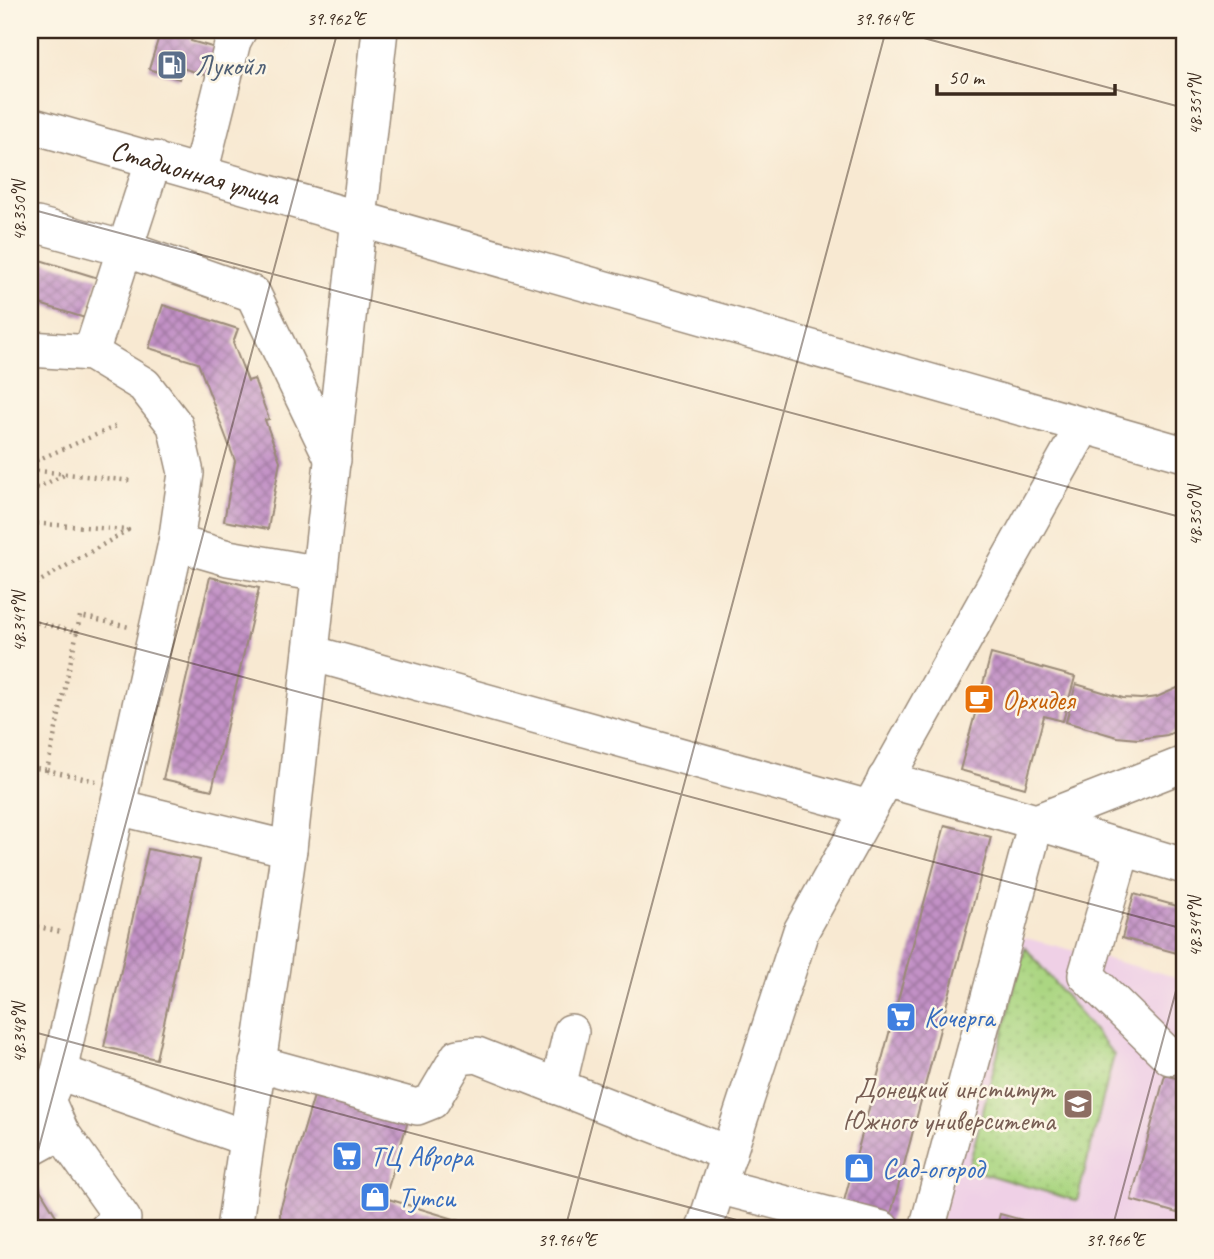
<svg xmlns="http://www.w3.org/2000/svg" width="1214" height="1259" viewBox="0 0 1214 1259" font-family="Caveat,sans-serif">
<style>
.built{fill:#efd0e6}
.park{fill:url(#park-dots);stroke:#738050;stroke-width:2}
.building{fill:url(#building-cross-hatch)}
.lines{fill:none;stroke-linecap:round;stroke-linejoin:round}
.minor-casing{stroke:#9a8a78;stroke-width:38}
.path{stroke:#9a8a78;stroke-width:4.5;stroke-dasharray:2 5;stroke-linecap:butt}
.minor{stroke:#fff;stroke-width:35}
.ticks{fill:none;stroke:#3b2a1e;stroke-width:2;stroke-opacity:0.45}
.labels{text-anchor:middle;stroke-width:5;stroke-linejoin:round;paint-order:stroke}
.service-label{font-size:28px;fill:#4e5e75;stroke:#fcf5e5;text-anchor:start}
.street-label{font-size:28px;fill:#3b2a1e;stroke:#fcf5e5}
.food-label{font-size:28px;fill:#c56008;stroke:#fcf5e5;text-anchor:start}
.shop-label{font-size:28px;fill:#366cbe;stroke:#fcf5e5;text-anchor:start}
.education-label{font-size:28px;fill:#785e54;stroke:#fcf5e5;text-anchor:end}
.neatline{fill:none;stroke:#3b2a1e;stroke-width:2.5}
.ticks-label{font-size:18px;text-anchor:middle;fill:#3b2a1e}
</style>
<defs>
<pattern id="park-dots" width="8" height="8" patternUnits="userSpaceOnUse" patternTransform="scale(1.75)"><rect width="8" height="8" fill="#abd682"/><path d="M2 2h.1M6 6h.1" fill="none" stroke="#94b870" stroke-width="1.8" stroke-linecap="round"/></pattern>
<pattern id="building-cross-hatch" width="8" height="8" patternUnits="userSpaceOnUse" patternTransform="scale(1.75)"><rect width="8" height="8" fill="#c291c6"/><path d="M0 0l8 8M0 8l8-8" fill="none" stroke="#9f77a0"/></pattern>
</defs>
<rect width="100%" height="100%" fill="#fcf5e5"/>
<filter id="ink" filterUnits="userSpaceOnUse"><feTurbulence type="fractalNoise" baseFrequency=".0143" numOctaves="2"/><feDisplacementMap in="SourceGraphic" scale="14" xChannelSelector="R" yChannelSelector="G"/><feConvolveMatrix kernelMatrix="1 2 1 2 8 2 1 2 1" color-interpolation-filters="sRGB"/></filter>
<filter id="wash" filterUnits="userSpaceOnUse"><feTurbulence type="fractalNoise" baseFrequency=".00686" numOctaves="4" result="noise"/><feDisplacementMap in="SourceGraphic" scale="28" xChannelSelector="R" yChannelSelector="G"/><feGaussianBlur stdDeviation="1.57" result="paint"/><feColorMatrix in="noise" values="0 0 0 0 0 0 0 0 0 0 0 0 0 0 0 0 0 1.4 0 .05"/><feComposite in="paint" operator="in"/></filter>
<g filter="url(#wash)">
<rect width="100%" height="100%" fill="#f8e9d2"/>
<!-- built -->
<path class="built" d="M1018 936 1184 979V1229H939Z"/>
<!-- park -->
<path class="park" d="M1025 947 1114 1055 1077 1201 968 1169Z"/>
<g id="blocks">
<!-- building -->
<path class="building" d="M161 30H194L191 41 236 54 228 82 182 68 179 79 149 69Z
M30 257 98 278 85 318 30 301Z
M163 305 238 329 233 343 248 381 254 379 269 419 265 420 280 461 268 529 224 521 235 461 198 363 149 348Z
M210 577 259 588 212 790 163 779Z
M991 654 1075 677 1063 721 1044 716 1025 788 960 770Z
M1076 684 1123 698 1141 699 1157 697 1184 685V728L1167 735 1138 739 1117 737 1066 722Z
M945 825 991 837 887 1229 840 1216Z
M148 849 200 860 156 1059 104 1047Z
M1134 894 1184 908V955L1122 938Z
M1165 1075 1184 1080V1186L1177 1213 1131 1200Z
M317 1086 410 1114 385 1198 487 1229H284L280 1222V1210Z
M33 1178 58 1219 41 1229H30V1180Z
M1000 1214 1052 1228V1229H996Z"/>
</g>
</g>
<g filter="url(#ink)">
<use href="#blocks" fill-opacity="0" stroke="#9a8a78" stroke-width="2"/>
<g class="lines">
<!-- minor casing -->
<g class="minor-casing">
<g id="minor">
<path id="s1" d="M30 125 1184 454"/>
<path d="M200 173 233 41 239 30"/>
<path d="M37 225 125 249 253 294 333 460"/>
<path d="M30 349 91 353 144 385 175 425 186 473 176 543 59 1072"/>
<path d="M91 353 154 159"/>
<path d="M176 543 228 558 320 574"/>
<path d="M311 653 869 808"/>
<path d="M885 779 1036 822 1184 764"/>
<path d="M118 807 289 849"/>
<path d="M1123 848 1086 975 1170 1057"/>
<path d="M257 1063 417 1107 432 1101 458 1057 477 1055 729 1154"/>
<path d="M558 1087 571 1032"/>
<path d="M30 1100H47L59 1072 246 1138"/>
<path d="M47 1100 61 1132 123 1219 107 1229"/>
<path d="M30 1149 61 1132"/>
<path d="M718 1186 882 1229"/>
<path d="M234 1229 289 849 380 30"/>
<path d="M704 1229 801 931 1084 425"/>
<path d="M927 1229 1036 822 1184 866"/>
</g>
</g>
<!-- path -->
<path class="path" d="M30 463 119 425
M30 470 131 481
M30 491 64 475
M30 523 128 530 30 587
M30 621 77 632 47 770 96 781
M77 632 80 616 129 627
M30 767 47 770
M30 925 61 932"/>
<!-- minor -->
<use href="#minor" class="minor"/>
</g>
</g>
<!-- ticks -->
<path class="ticks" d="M894 30 1184 108M30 209 1184 518M30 620 1184 929M30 1031 770 1229M30 1181 338 30M565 1229 886 30M1112 1229 1184 961"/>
<!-- icons -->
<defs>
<g id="fuel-square" transform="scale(1.575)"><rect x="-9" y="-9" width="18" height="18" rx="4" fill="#5c6f8a" stroke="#fcf5e5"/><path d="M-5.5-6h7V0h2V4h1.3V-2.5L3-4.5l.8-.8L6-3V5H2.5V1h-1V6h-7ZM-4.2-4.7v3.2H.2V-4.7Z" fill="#fff"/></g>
<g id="cafe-square" transform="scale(1.575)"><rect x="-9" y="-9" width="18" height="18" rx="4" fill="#e8710a" stroke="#fcf5e5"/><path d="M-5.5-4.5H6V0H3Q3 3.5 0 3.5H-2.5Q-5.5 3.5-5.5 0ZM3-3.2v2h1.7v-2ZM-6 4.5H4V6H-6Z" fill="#fff"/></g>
<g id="supermarket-square" transform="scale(1.575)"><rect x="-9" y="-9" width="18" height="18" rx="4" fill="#3f7fe0" stroke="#fcf5e5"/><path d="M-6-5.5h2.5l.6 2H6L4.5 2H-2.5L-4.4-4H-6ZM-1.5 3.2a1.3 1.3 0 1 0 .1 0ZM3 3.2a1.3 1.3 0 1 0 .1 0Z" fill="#fff"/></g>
<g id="university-square" transform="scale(1.575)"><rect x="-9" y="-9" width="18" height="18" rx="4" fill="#8d6e63" stroke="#fcf5e5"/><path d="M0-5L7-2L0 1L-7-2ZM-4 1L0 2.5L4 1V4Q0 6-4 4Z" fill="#fff"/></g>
<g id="shop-square" transform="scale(1.575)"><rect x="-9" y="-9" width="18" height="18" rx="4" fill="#3f7fe0" stroke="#fcf5e5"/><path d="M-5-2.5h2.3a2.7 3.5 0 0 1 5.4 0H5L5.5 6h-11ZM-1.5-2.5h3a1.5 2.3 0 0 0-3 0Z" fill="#fff"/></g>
</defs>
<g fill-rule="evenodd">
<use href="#fuel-square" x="172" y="65"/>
<use href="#cafe-square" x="979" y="699"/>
<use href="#supermarket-square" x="901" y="1017"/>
<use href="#university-square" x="1078" y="1104"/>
<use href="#supermarket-square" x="347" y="1156"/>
<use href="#shop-square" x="859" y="1168"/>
<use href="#shop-square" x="375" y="1197"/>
</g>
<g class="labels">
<!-- service labels -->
<g class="service-label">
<text x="195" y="75">Лукойл</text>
</g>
<!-- street labels -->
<g class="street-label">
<text dy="10" stroke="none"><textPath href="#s1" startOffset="172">Стадионная улица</textPath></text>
</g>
<!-- food labels -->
<g class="food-label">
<text x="1002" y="709">Орхидея</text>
</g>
<!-- shop labels -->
<g class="shop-label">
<text x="924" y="1027">Кочерга</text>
<text x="370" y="1166">ТЦ Аврора</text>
<text x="882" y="1178">Сад-огород</text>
<text x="398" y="1207">Тутси</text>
</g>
<!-- education labels -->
<g class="education-label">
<text x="1055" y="1098">Донецкий институт<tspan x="1055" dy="32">Южного университета</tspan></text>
</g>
</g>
<!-- margin -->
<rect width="1214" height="1259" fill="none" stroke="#fcf5e5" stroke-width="77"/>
<!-- scale -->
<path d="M937 84v10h178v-10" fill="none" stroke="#3b2a1e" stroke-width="3.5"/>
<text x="948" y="84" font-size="21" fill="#3b2a1e" stroke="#fcf5e5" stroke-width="5" paint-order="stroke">50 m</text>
<rect x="38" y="38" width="1138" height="1182" class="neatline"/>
<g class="ticks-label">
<text x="336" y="25">39.962°E</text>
<text x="884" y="25">39.964°E</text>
<text transform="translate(1195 105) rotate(-90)" y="6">48.351°N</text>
<text transform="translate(19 211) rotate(-90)" y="6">48.350°N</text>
<text transform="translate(1195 516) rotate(-90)" y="6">48.350°N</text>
<text transform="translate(19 622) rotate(-90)" y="6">48.349°N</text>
<text transform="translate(1195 927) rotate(-90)" y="6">48.349°N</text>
<text transform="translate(19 1033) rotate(-90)" y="6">48.348°N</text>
<text x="567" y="1246">39.964°E</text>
<text x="1115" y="1246">39.966°E</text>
</g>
</svg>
